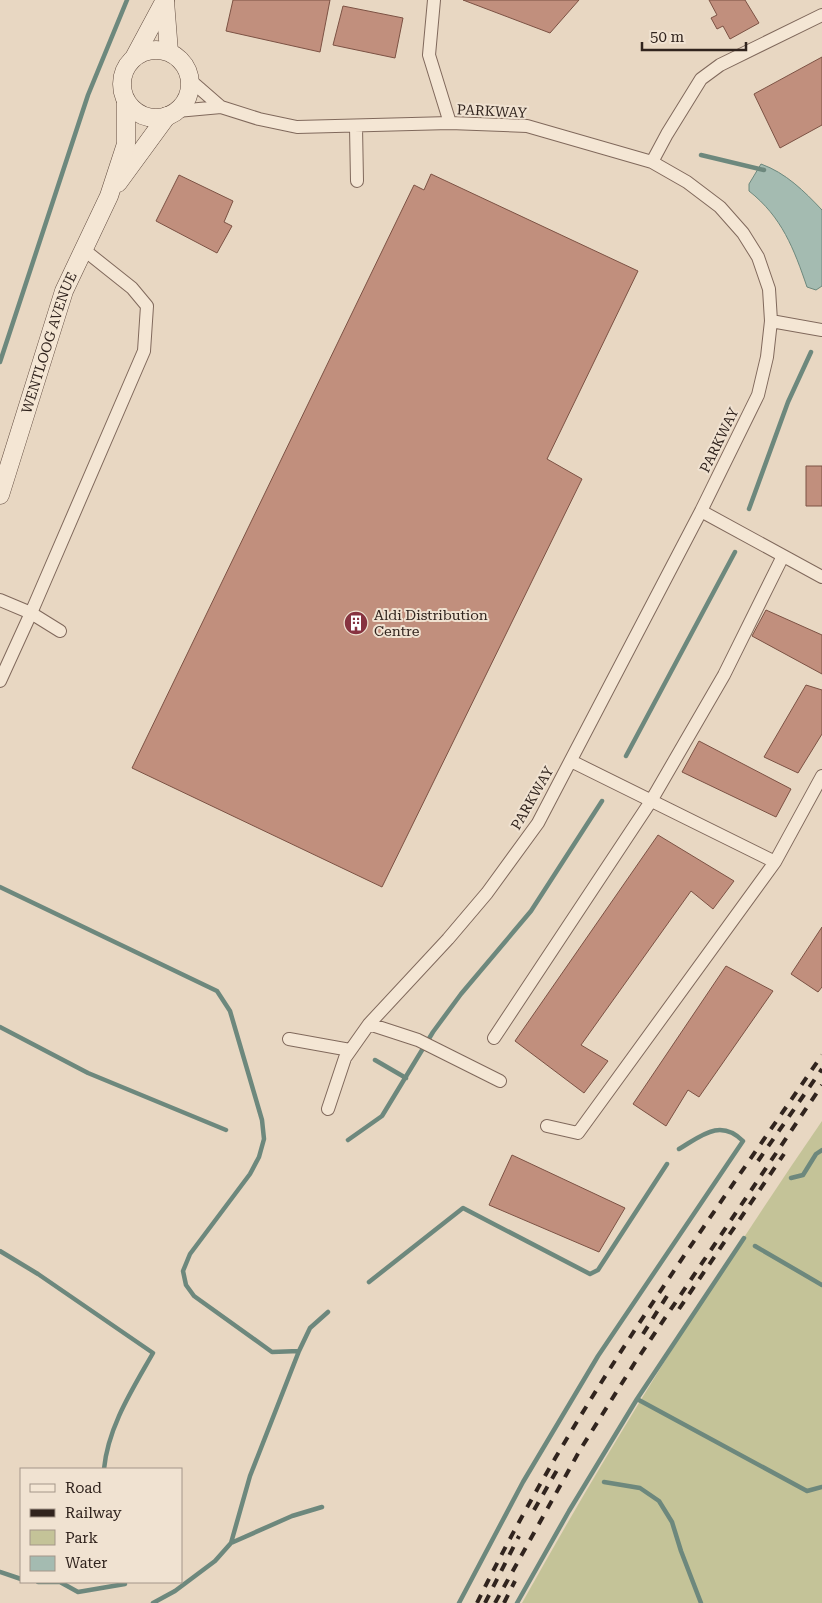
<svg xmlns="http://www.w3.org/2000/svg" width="822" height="1603" viewBox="0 0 822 1603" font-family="'Roboto Serif',serif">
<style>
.green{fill:#c4c398}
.water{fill:#a4bbb1;stroke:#6d887d}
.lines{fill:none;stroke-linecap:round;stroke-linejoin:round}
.stream{stroke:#6d887d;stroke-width:4.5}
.building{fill:#c18f7d;stroke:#7c5244}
.minor-casing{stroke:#80695c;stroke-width:14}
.secondary-casing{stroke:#614b3f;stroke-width:19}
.minor{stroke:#f4e6d4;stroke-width:12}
.secondary{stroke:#f4e6d4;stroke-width:18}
.rail{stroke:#31241e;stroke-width:4;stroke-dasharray:9 9;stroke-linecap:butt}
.labels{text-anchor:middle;stroke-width:4;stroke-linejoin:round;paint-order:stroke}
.street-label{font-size:14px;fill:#31241e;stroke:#f0e2d1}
.poi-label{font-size:14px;fill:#31241e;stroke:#f0e2d1;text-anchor:start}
</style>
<rect width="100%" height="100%" fill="#e8d7c2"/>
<!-- green -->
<path class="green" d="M822 1121V1603H522C614 1438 715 1277 822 1121Z"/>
<!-- water -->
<path class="water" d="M761 164C786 173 804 191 822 210V286L816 290 807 287C794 249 782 217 749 191V184Z"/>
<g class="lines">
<!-- stream -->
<path class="stream" d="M701 155 764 170
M0 362 88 95 127 0
M749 509 788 402 811 352
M626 756 735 552
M0 887 217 991 230 1011 262 1120 264 1139 259 1157 250 1174 190 1254 183 1271 186 1285 194 1296 272 1352 299 1351 310 1328 328 1312
M0 1027 88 1073 226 1130
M375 1060 406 1078
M348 1140 382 1116 433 1032 461 994 531 911 602 801
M791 1178 803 1175 816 1154 822 1150
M755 1246 822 1285
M0 1251 38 1274 153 1353C132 1390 108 1427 104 1469
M369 1282 463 1208 590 1274 598 1270 667 1164
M637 1399 807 1491 822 1487
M604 1482 640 1488 659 1501 672 1522 681 1551 701 1603
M231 1543 292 1516 322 1507
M0 1572 21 1579
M38 1582H59
M60 1582 78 1592 125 1584
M153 1603 175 1591 215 1561 231 1543 250 1476 299 1351
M459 1603 523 1482 598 1356 743 1141C720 1118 701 1136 679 1149
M517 1603 569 1511 637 1399 744 1238"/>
</g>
<!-- building -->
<path class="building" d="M233 0H330L320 52 226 31Z
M463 0H579L550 33Z
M709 0H745L759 23 730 39 723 26 717 29 711 18 717 15Z
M343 6 403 18 395 58 333 45Z
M822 57V125L780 148 754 94Z
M431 174 638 271 547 459 582 479 382 887 132 768 414 185 424 190Z
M179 175 233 201 224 222 232 226 217 253 156 221Z
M806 466H822V506H806Z
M766 610 822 635V674L752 636Z
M806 685 822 690V734L798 773 764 757Z
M699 741 791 789 776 817 682 772Z
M658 835 734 881 713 909 691 891 581 1045 608 1061 584 1093 515 1041Z
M822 927V987L818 992 791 974Z
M726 966 773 991 699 1097 688 1090 666 1126 633 1104Z
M512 1155 625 1208 599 1252 489 1205Z"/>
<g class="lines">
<!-- minor casing -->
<g class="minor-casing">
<path id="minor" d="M434 0 429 55 450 123
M190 80 221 107 259 119 297 127 450 123 527 126 652 162 687 182 720 207 743 233 758 257 769 289 771 321 767 357 758 395 701 511 538 823 487 893 448 939 369 1024 345 1058 328 1109
M177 111 221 107
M356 127 357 181
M652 162 667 134 701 79 720 65 822 15
M771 321 822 330
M701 511 822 577
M0 600 31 613 144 351 147 306 132 288 83 249
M0 681 31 613 60 631
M571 761 775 862
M369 1024 418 1040 500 1081
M494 1038 651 801 724 675 783 556
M289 1039 350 1050
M547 1126 578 1133 775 862 822 776"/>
</g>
<!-- secondary casing -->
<g class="secondary-casing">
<g id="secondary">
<path d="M165 1 169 52"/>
<circle cx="156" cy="84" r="34"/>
<path d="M135 56 165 0"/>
<path d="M118 183 167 116"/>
<path id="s1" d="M0 495 64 291 109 196 126 144V101"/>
</g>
</g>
<!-- minor -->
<use href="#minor" class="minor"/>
<!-- secondary -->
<use href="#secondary" class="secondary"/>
<!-- rail -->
<path class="rail" d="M758 1161 822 1069
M679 1309 784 1154
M643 1334 667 1296
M534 1510 560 1465
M477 1603C572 1409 700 1233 822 1055
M485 1603 519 1536
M495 1603 580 1450 634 1364 822 1085
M504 1603 515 1581"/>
</g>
<!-- icons -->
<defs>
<g id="building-disc" transform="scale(1.25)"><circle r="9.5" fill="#873340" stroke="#f0e2d1"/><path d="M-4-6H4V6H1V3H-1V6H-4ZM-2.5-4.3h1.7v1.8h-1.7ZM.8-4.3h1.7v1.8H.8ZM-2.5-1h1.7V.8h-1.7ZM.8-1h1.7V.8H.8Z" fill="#fff"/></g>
</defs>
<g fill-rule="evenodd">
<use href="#building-disc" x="356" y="623"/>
</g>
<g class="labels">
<!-- street labels -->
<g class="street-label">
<text transform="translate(492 111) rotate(3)" y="5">PARKWAY</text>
<text dy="5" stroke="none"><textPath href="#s1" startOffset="160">WENTLOOG AVENUE</textPath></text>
<text transform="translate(719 440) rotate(-64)" y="5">PARKWAY</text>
<text transform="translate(532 798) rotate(-60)" y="5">PARKWAY</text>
</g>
<!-- poi labels -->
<g class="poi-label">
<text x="374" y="620">Aldi Distribution<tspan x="374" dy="16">Centre</tspan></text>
</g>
</g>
<!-- legend -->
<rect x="20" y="1468" width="162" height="115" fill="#f0e2d1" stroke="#a49689"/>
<rect x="30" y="1484" width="25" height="8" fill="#f4e6d4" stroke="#a49689"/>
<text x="65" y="1493" font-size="15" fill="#31241e">Road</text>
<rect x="30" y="1509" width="25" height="8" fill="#31241e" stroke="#a49689"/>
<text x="65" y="1518" font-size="15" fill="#31241e">Railway</text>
<rect x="30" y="1530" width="25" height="15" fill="#c4c398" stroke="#a49689"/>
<text x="65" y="1543" font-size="15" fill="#31241e">Park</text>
<rect x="30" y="1556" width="25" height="15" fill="#a4bbb1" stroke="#a49689"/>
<text x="65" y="1568" font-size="15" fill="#31241e">Water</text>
<!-- scale -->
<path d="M642 42v8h104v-8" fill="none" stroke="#31241e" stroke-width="2.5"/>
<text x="650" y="42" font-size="15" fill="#31241e" stroke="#f0e2d1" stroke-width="4" paint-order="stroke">50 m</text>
</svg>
